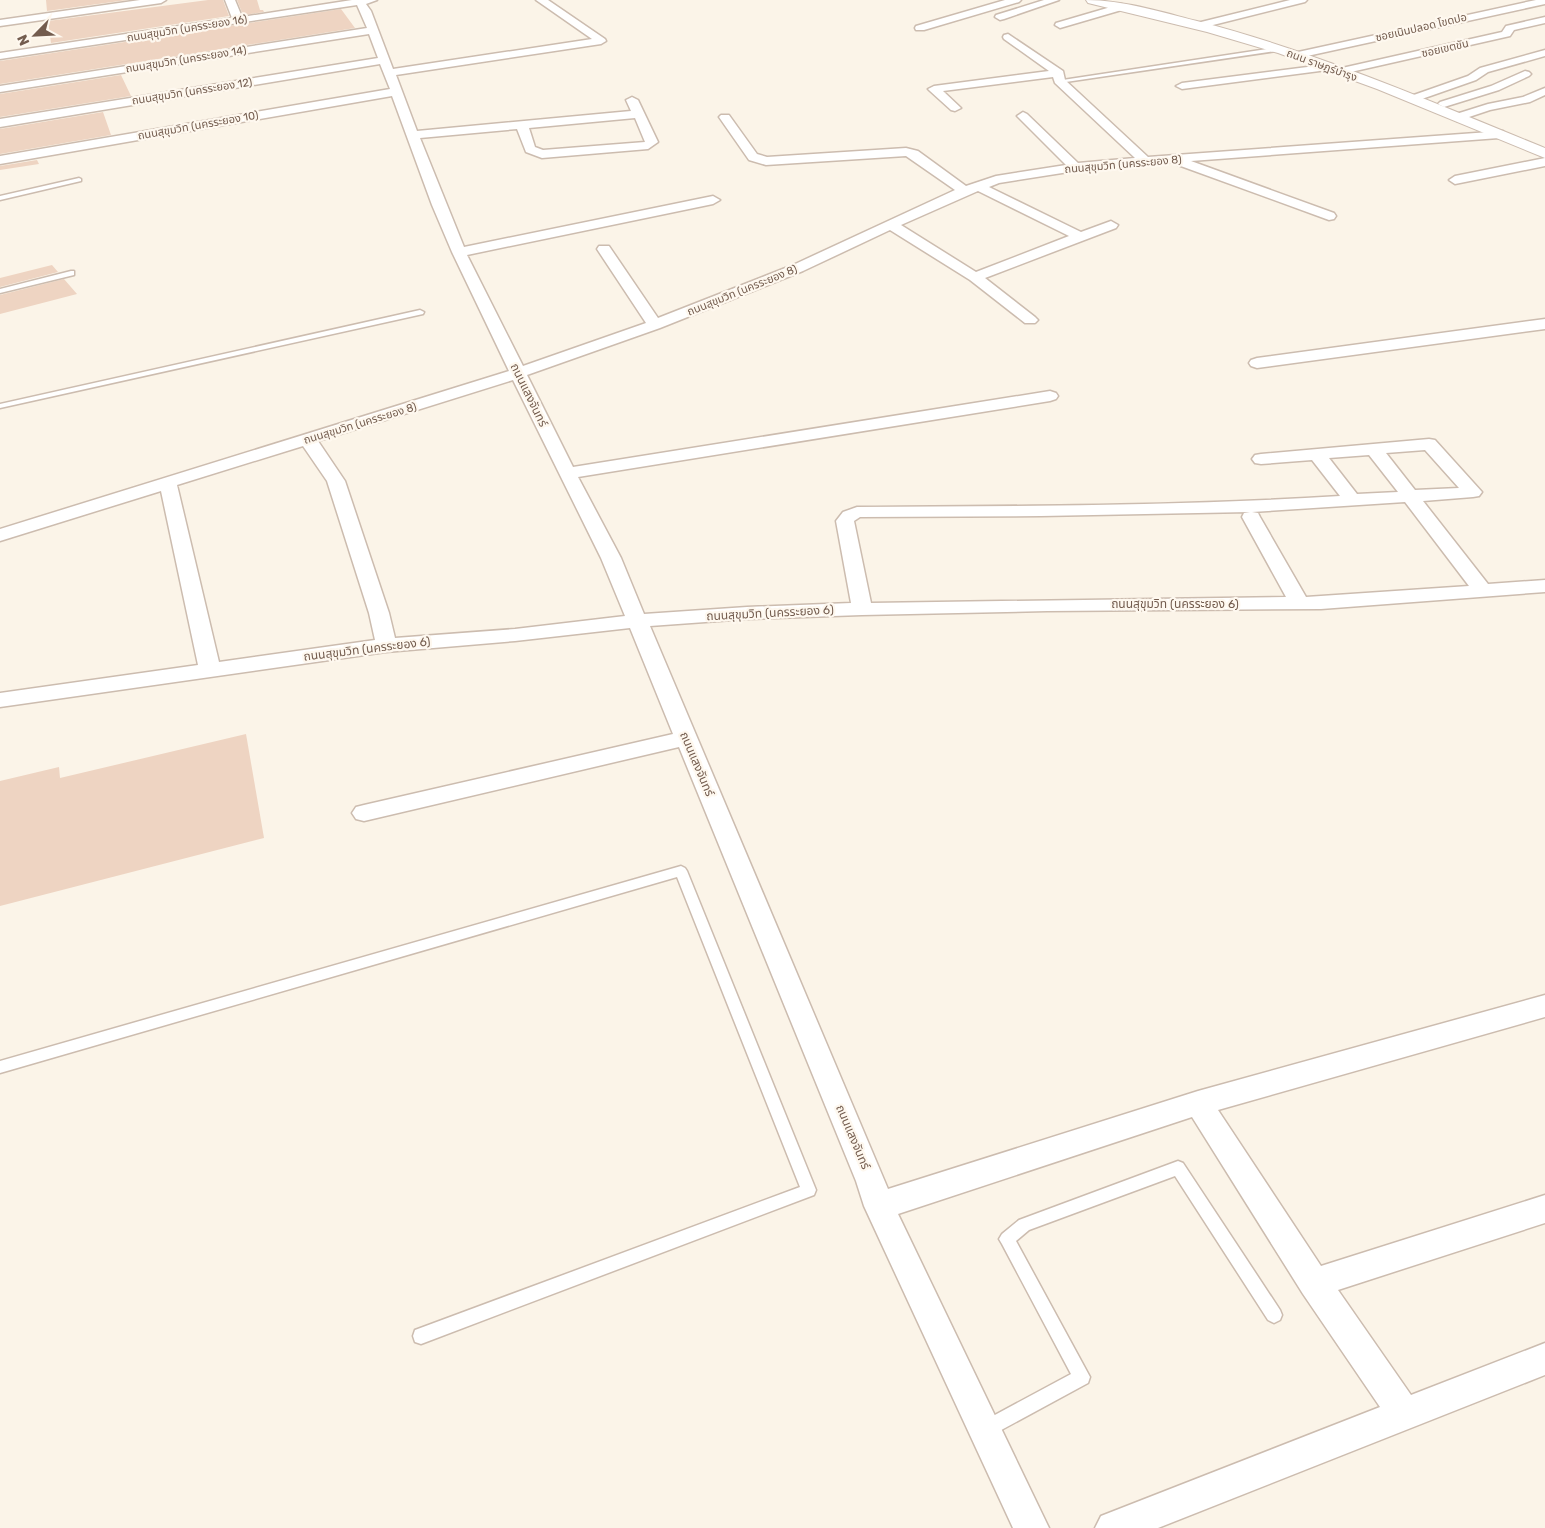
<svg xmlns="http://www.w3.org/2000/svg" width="1545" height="1528" viewBox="0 0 1545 1528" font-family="Rubik,'Noto Sans Thai',sans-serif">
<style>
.building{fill:#eed4c2}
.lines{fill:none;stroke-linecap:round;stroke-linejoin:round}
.service-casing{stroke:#ccbcaf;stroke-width:3}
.minor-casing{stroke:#ccbcaf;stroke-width:3}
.tertiary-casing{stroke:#ccbcaf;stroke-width:2}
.service{fill:#fff;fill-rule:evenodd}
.minor{fill:#fff;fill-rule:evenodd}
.tertiary{fill:#fff;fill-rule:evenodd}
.labels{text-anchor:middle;stroke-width:4.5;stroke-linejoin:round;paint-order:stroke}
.far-street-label{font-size:11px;fill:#735c4e;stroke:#fef8ef}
.street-label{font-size:12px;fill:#735c4e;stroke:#fef8ef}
</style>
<rect width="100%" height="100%" fill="#fbf4e8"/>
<!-- building -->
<path class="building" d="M46 0H127L47 11Z
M208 0H223L229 16 51 43 48 21Z
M237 0H257L260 10H263L264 12 243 15Z
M341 9 355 28 0 84V61Z
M121 75 131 96 0 117V94Z
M103 112 111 135 0 154V129Z
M37 160 39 164 0 170V166Z
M52 265 58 272 0 287V278Z
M64 279 77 294 0 314V295Z
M246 734 264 838 0 906V781L59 767 60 778Z"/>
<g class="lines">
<!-- service casing -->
<g class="service-casing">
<path id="service" d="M1281 47 1283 50 1059 83 1056 81Z
M79 178 81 179V181L0 200V196Z
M71 271H74V275L0 293V289Z
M420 310 424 312 423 314 0 408V404Z
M681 866 685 868 687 871 816 1190 814 1195 421 1344 415 1342 413 1336 415 1330 800 1187 677 877 0 1073V1061Z
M1178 1161 1183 1163 1280 1310 1282 1315 1280 1320 1274 1323 1268 1320 1175 1176 1029 1230 1016 1241 1090 1377 1088 1383 992 1435 986 1437 980 1435 978 1429 980 1423 1071 1374 1002 1244 999 1239 1002 1234 1019 1220Z"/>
</g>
<!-- minor casing -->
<g class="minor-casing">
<path id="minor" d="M140 0H166L161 3 0 26V20Z
M225 0H235L242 17 352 0H377L366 4 371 11 393 69 592 39 536 0H548L605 39 606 41 601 44 396 75 417 131 631 111 626 100 632 97 638 100 658 142 648 149 542 158 526 152 517 129 420 138 464 247 713 196 720 200 713 204 467 255 523 366 646 323 597 249 599 246H609L658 318 793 265 955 190 906 156 766 165 749 160 719 117 721 115H729L757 154 767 157 906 148 918 151 966 186 996 176 1066 165 1017 116 1023 112 1027 114 1078 163 1135 158 1055 83 1053 77 943 91 961 108 955 111 951 110 930 91 928 89 934 86 1049 71 1004 39 1003 37 1004 35 1008 34 1063 71 1065 80 1148 157 1503 131 1505 134 1503 137 1499 138 1191 161 1334 213 1336 216 1334 219 1329 220 1178 165 1176 162 1075 171 999 183 989 187 1081 232 1111 221 1118 225 1116 228 985 278 1035 317 1038 320 1035 323H1025L970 280 890 230 803 271 660 328 527 375 573 467 1050 391 1056 393 1058 396 1056 399 1050 401 578 477 621 558 644 614 747 607 851 603 836 521 843 512 857 507C1018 506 1179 506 1340 496L1312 460 1261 464 1255 463 1252 459 1255 455 1261 454 1429 439 1435 440 1482 492 1479 496 1473 497 1423 501 1488 584 1545 580V592L1321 609 1047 611 862 615 747 619 650 626 888 1189 1198 1091 1545 995V1017L1218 1110 1321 1266 1545 1195V1223L1338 1290 1411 1395 1545 1343V1375L1158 1528H1095L1101 1516 1380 1407 1303 1294 1192 1117 898 1214 1049 1528H1013L864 1206 856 1181 679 747 364 821 356 819 352 813 356 807 364 805 673 734 630 628 515 641 386 652 0 707V693L198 665 161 491 0 541V529L509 371 452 252 432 205 392 96 0 164V156L390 89 380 64 0 127V119L378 58 369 34 0 92V86L367 28 357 5 0 59V53L232 18ZM635 118 645 142 543 150 535 147 529 128ZM978 191 1069 236 976 272 901 225ZM513 380 601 558 625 616 515 629 395 638 389 613 345 481 318 441ZM303 446 327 481 369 613 375 640 219 662 177 485ZM1425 450 1459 488 1415 490 1386 453ZM1369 455 1398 492 1357 494 1329 458ZM1405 502 1469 586 1306 597 1260 517 1258 513 1252 512ZM1250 512 1244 513 1242 517 1286 597 871 603 854 521 860 517 1041 516Z
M1005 0H1021L1019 2 924 30H916L915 28 916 26Z
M1044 0H1059L1004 19 1000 20 995 17 996 15Z
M1290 0H1307L1305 2 1201 28 1196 25 1197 23Z
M1536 0H1545V4L1298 58 1293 55 1298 52Z
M1121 4 1125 5V9L1060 28 1055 25 1056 23Z
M1545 17V23L1514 30 1510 36 1342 74 1337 71 1342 68 1502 32 1506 26Z
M1545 50V56L1488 72 1476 80 1416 101 1412 102 1406 99 1408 97 1468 76 1480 68Z
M1331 64 1336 67 1335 69 1182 89 1176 86 1182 83Z
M1525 71 1529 72 1531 74 1529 76 1499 90 1444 107 1438 104 1440 102 1491 86Z
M1545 88V95L1530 102 1490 110 1457 121 1451 117 1453 115 1488 104 1523 97Z
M1545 158V166L1455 184 1449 180 1455 176Z
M1545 319V329L1257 368 1251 366 1249 363 1251 360 1257 358Z"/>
</g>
<!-- tertiary casing -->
<g class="tertiary-casing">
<path id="tertiary" d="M1086 0C1123 0 1161 12 1197 21 1317 52 1430 101 1545 148V158L1377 89 1278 53 1207 32 1088 3Z"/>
</g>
<!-- service -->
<use href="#service" class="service"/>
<!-- minor -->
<use href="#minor" class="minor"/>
<!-- tertiary -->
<use href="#tertiary" class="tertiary"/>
</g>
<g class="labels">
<!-- far-street labels -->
<g class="far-street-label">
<text transform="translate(1421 27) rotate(-13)" y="4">ซอยเนินปลอด โขดปอ</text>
<text transform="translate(187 28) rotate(-9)" y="4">ถนนสุขุมวิท (นครระยอง 16)</text>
<text transform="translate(1445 48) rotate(-13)" y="4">ซอยเขตขัน</text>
<text transform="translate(186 59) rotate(-9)" y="4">ถนนสุขุมวิท (นครระยอง 14)</text>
<text transform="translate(1322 65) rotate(20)" y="4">ถนน ราษฎร์บำรุง</text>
<text transform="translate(192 91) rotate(-9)" y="4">ถนนสุขุมวิท (นครระยอง 12)</text>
<text transform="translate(198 125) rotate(-10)" y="4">ถนนสุขุมวิท (นครระยอง 10)</text>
<text transform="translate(1123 164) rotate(-5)" y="4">ถนนสุขุมวิท (นครระยอง 8)</text>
<text transform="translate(742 290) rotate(-22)" y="4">ถนนสุขุมวิท (นครระยอง 8)</text>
<text transform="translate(360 423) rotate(-17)" y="4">ถนนสุขุมวิท (นครระยอง 8)</text>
</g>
<!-- street labels -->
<g class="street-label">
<text transform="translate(529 395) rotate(64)" y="4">ถนนแสงจันทร์</text>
<text x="1175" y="608">ถนนสุขุมวิท (นครระยอง 6)</text>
<text transform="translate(770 613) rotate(-3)" y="4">ถนนสุขุมวิท (นครระยอง 6)</text>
<text transform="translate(367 649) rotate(-7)" y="4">ถนนสุขุมวิท (นครระยอง 6)</text>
<text transform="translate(697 764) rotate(67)" y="4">ถนนแสงจันทร์</text>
<text transform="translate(853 1137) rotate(67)" y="4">ถนนแสงจันทร์</text>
</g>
</g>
<!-- north arrow -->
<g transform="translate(35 35) rotate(246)" stroke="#fef8ef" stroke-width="4" paint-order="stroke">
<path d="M0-4L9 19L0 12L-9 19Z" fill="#735c4e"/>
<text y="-8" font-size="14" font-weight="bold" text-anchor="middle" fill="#735c4e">N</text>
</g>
</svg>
